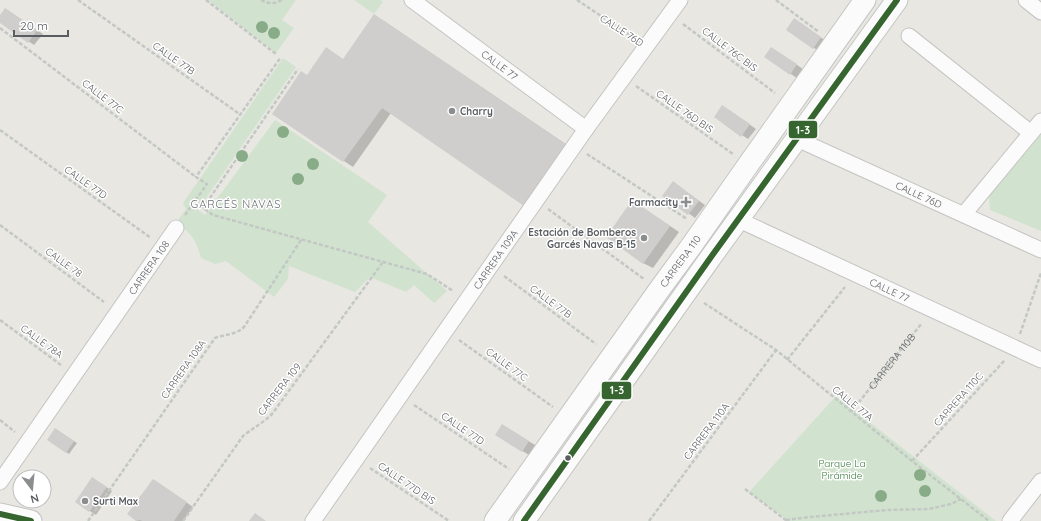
<svg xmlns="http://www.w3.org/2000/svg" width="1041" height="521" viewBox="0 0 1041 521" font-family="Quicksand,sans-serif">
<style>
.green{fill:#d1e3cf}
.shadow{fill:#0003}
.building{fill:#cfcecc}
.lines{fill:none;stroke-linecap:round;stroke-linejoin:round}
.street-casing{stroke:#c4c4c3;stroke-width:17}
.secondary-casing{stroke:#c5c5c4;stroke-width:23}
.path{stroke:#c3c8c5;stroke-width:2.5;stroke-dasharray:4 2;stroke-linecap:butt}
.street{stroke:#fcfbfb;stroke-width:15}
.secondary{stroke:#fcfbfb;stroke-width:21}
.bus-1-casing{stroke:#fff;stroke-width:9}
.bus-1{stroke:#36652f;stroke-width:6}
.tree{fill:#89ac88}
.poi-dot{fill:#8b8d8e;stroke:#fff;stroke-width:1.5}
.bus-dot{fill:#595c60;stroke:#fff;stroke-width:1.5}
.labels{text-anchor:middle;stroke-width:3;stroke-linejoin:round;paint-order:stroke}
.street-label{font-size:10px;fill:#595c60;stroke:#fff}
.poi-label{font-size:10px;font-weight:bold;fill:#595c60;stroke:#fff;text-anchor:start}
.park-label{font-size:10px;fill:#3b7c3e;stroke:#fff}
.neighbourhood-label{font-size:11px;letter-spacing:1px;fill:#6a6e72;stroke:#fff}
.line-badge{stroke:#fff;stroke-width:1.5}
.badge-label{font-size:11px;text-anchor:middle;font-weight:bold;fill:#fff}
</style>
<rect width="100%" height="100%" fill="#e8e7e2"/>
<!-- green -->
<path class="green" d="M208 0H296L282 20 294 28 276 53Z
M354 0H381L383 2 374 14Z
M283 58 296 67 198 210 205 215 275 120 387 195 368 222 447 291 434 303 414 285 406 292 370 277 355 292 289 266 288 279 274 297 226 261 215 264 201 258C196 239 192 234 176 223L186 209 183 203Z
M1041 134V231L990 210 989 195Z
M836 396 996 521H789L749 492Z"/>
<!-- shadow -->
<path class="shadow" d="M6 9 43 34 34 45 0 22V17Z
M384 21 576 151 391 113 353 167 273 114 307 76 346 63Z
M801 23 827 42 820 52 787 30Z
M778 52 803 69 797 78 791 74Z
M729 110 756 129 748 139 715 117Z
M673 182 705 205 695 218 664 195Z
M633 201 679 232 653 268 643 263Z
M55 429 77 443 69 454 48 440Z
M509 429 535 445 529 455 497 435Z
M154 480 193 507 183 521H137L128 514Z
M44 481 48 484 44 489Z
M99 482 112 491 96 515 76 502Z
M20 484V493L16 491Z"/>
<!-- building -->
<path class="building" d="M5 8 37 30 28 43 0 23V15Z
M374 14 567 145 524 206 382 108 343 162 272 114 301 71 307 75 326 47 343 59Z
M794 18 821 37 813 49 786 30Z
M771 47 797 64 790 75 764 57Z
M722 105 750 124 741 137 714 117Z
M673 181 699 201 688 215 662 196Z
M632 200 670 226 643 264 606 237Z
M502 424 529 441 522 452 495 435Z
M55 428 74 441 66 453 47 440Z
M28 470 38 477H24Z
M92 477 107 487 89 512 75 502Z
M153 479 187 502 174 521H142L140 520 136 521 127 514Z
M255 513 266 521H249Z"/>
<g class="lines">
<!-- street casing -->
<g class="street-casing">
<g id="street">
<path id="s2" d="M412 0 586 129"/>
<path d="M1026 0 1041 12"/>
<path d="M909 36 1031 133"/>
<path id="s3" d="M797 139 1041 250"/>
<path d="M964 214 1041 121"/>
<path id="s4" d="M739 220 1041 360"/>
<path id="s5" d="M0 482 176 228"/>
<path id="s6" d="M313 521 586 129 680 0"/>
<path d="M1010 521 1041 481"/>
</g>
</g>
<!-- secondary casing -->
<g class="secondary-casing">
<g id="secondary">
<path d="M0 514 31 521"/>
<path id="s7" d="M495 521 659 290 692 245 748 165 865 0"/>
<path d="M524 521 711 257 897 0"/>
</g>
</g>
<!-- path -->
<g class="path">
<path d="M78 0 241 115"/>
<path d="M206 0 276 54"/>
<path d="M261 0C268 4 275 4 282 0"/>
<path d="M577 0 633 37"/>
<path d="M776 0 819 32"/>
<path d="M683 24 775 93"/>
<path d="M0 28 196 177"/>
<path d="M636 86 733 154"/>
<path d="M0 130 151 238"/>
<path d="M587 154 687 219"/>
<path d="M195 202 213 215 427 274 453 291"/>
<path d="M203 208 298 69"/>
<path d="M548 209 644 279"/>
<path d="M185 215 207 184 196 177 281 57"/>
<path d="M0 225 104 302"/>
<path d="M504 276 596 344"/>
<path d="M704 303 776 350 912 461 989 521"/>
<path d="M0 320 61 365"/>
<path d="M1020 334 1041 273"/>
<path d="M459 340 553 407"/>
<path d="M787 360 845 287"/>
<path d="M414 405 509 469"/>
<path id="s1" d="M851 412 922 323"/>
<path d="M0 420 15 432"/>
<path d="M912 461 1005 360"/>
<path d="M370 468 449 521"/>
<path d="M745 489 787 521"/>
<path d="M786 520 810 517 887 510 929 509 951 504 961 499"/>
<path d="M88 521 215 338C225 334 236 335 244 327L301 240"/>
<path d="M183 521 243 436C253 428 263 423 272 414L383 262"/>
<path d="M649 521 776 350"/>
</g>
<!-- street -->
<use href="#street" class="street"/>
<!-- secondary -->
<use href="#secondary" class="secondary"/>
<!-- bus-1 casing -->
<g class="bus-1-casing">
<path id="bus-1" d="M0 514 31 521
M524 521 711 257 897 0"/>
</g>
<!-- bus-1 -->
<use href="#bus-1" class="bus-1"/>
</g>
<!-- trees -->
<g class="tree">
<circle cx="262" cy="27" r="6"/>
<circle cx="274" cy="33" r="6"/>
<circle cx="283" cy="132" r="6"/>
<circle cx="242" cy="156" r="6"/>
<circle cx="313" cy="164" r="6"/>
<circle cx="298" cy="179" r="6"/>
<circle cx="920" cy="475" r="6"/>
<circle cx="925" cy="491" r="6"/>
<circle cx="881" cy="496" r="6"/>
</g>
<!-- markers -->
<g class="poi-dot">
<circle cx="452" cy="111" r="4"/>
<path d="M684 196h4v4h4v4h-4v4h-4v-4h-4v-4h4z"/>
<circle cx="644" cy="238" r="4"/>
<circle cx="85" cy="501" r="4"/>
</g>
<circle class="bus-dot" cx="568" cy="458" r="3.5"/>
<g class="labels">
<!-- street labels -->
<g class="street-label">
<text transform="translate(622 30) rotate(33)" y="4">CALLE 76D</text>
<text transform="translate(730 49) rotate(37)" y="4">CALLE 76C BIS</text>
<text transform="translate(174 58) rotate(35)" y="4">CALLE 77B</text>
<text dy="4" stroke="none"><textPath href="#s2" startOffset="109">CALLE 77</textPath></text>
<text transform="translate(103 96) rotate(37)" y="4">CALLE 77C</text>
<text transform="translate(685 111) rotate(35)" y="4">CALLE 76D BIS</text>
<text transform="translate(86 182) rotate(35)" y="4">CALLE 77D</text>
<text dy="4" stroke="none"><textPath href="#s3" startOffset="134">CALLE 76D</textPath></text>
<text dy="4" stroke="none"><textPath href="#s6" startOffset="319">CARRERA 109A</textPath></text>
<text dy="4" stroke="none"><textPath href="#s7" startOffset="319">CARRERA 110</textPath></text>
<text transform="translate(64 262) rotate(36)" y="4">CALLE 78</text>
<text dy="4" stroke="none"><textPath href="#s5" startOffset="261">CARRERA 108</textPath></text>
<text dy="4" stroke="none"><textPath href="#s4" startOffset="166">CALLE 77</textPath></text>
<text transform="translate(551 301) rotate(36)" y="4">CALLE 77B</text>
<text transform="translate(42 341) rotate(36)" y="4">CALLE 78A</text>
<text dy="4" stroke="none"><textPath href="#s1" startOffset="65">CARRERA 110B</textPath></text>
<text transform="translate(507 364) rotate(36)" y="4">CALLE 77C</text>
<text transform="translate(183 369) rotate(-55)" y="4">CARRERA 108A</text>
<text transform="translate(279 389) rotate(-52)" y="4">CARRERA 109</text>
<text transform="translate(958 399) rotate(-48)" y="4">CARRERA 110C</text>
<text transform="translate(853 403) rotate(39)" y="4">CALLE 77A</text>
<text transform="translate(463 428) rotate(34)" y="4">CALLE 77D</text>
<text transform="translate(706 431) rotate(-53)" y="4">CARRERA 110A</text>
<text transform="translate(407 483) rotate(34)" y="4">CALLE 77D BIS</text>
</g>
<!-- poi labels -->
<g class="poi-label">
<text x="460" y="115">Charry</text>
<text x="678" y="206" text-anchor="end">Farmacity</text>
<text x="636" y="236" text-anchor="end">Estación de Bomberos<tspan x="636" dy="12">Garcés Navas B-15</tspan></text>
<text x="93" y="505">Surti Max</text>
</g>
<!-- park labels -->
<g class="park-label">
<text x="842" y="467">Parque La<tspan x="842" dy="12">Pirámide</tspan></text>
</g>
<!-- neighbourhood labels -->
<g class="neighbourhood-label">
<text x="236" y="208">GARCÉS NAVAS</text>
</g>
</g>
<g class="line-badge">
<rect x="788" y="120" width="30" height="19" rx="4" fill="#36652f"/>
<rect x="601" y="381" width="31" height="19" rx="4" fill="#36652f"/>
</g>
<g class="badge-label">
<text x="803" y="134">1-3</text>
<text x="617" y="394">1-3</text>
</g>
<!-- north arrow -->
<g transform="translate(32 489) rotate(164)"><circle r="19" fill="#ffffff" stroke="#bdbebf"/>
<path d="M0-3L7 15L0 10L-7 15Z" fill="#8b8d8e"/>
<text y="-6" font-size="11" font-weight="bold" text-anchor="middle" fill="#595c60">N</text>
</g>
<!-- scale -->
<path d="M14 30v6h54v-6" fill="none" stroke="#595c60" stroke-width="2"/>
<text x="20" y="30" font-size="12" fill="#595c60" stroke="#ffffff" stroke-width="3" paint-order="stroke">20 m</text>
</svg>
